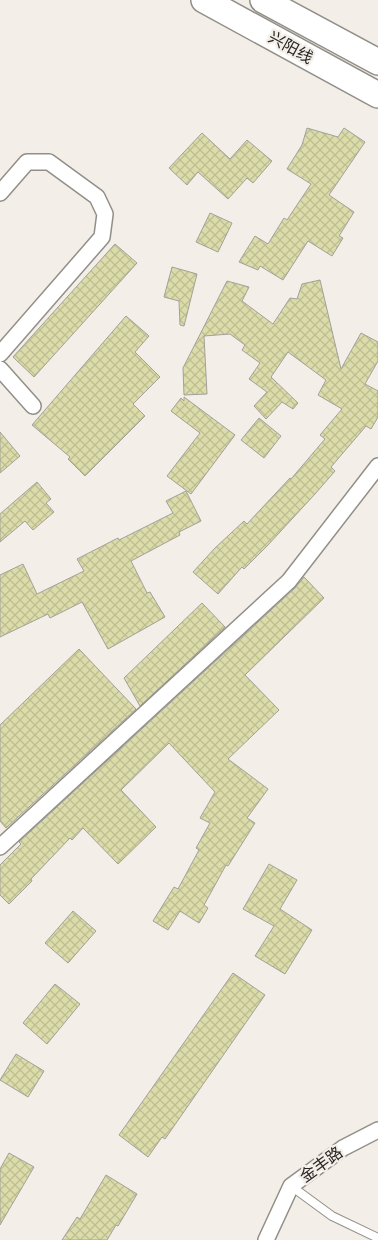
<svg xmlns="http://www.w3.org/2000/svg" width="378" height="1240" viewBox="0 0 378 1240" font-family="'Archivo Narrow','Noto Sans SC',sans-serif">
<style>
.building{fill:url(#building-cross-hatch);stroke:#a1a19a}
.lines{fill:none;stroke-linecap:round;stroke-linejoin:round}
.service-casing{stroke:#928f88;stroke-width:10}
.minor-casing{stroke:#928f88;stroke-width:18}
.trunk-casing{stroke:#928f88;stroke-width:28}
.service{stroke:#fff;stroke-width:8}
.minor{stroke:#fff;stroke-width:15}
.trunk{stroke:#fff;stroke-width:25}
.labels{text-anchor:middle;stroke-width:4.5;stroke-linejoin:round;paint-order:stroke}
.street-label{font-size:16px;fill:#272523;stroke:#f3efe8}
</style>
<defs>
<pattern id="building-cross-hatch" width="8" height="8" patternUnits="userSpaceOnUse" patternTransform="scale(1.25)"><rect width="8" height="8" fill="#dcdcaa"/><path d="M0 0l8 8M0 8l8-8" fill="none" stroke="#bdbd92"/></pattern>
</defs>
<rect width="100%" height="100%" fill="#f3efe8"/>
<!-- building -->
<path class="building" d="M307 128 338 137 344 128 365 142 329 195 354 212 339 236 343 238 332 256 308 241 283 280 260 266 258 270 239 262 255 236 268 244 284 218 287 220 311 184 287 169 302 145Z
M202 133 230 159 247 140 272 161 253 183 247 178 228 199 198 172 187 185 169 168Z
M210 213 232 223 218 252 196 242Z
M115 244 137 263 34 377 13 357Z
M172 267 197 274 184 326 180 325 179 301 164 297Z
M320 280 341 369 361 333 378 342V361L365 384 378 391V417L371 429 366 426 331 467 335 471 315 494 268 545 244 569 242 567 218 594 193 572 215 548 244 521 247 524 290 478 291 479 325 439 320 435 342 409 318 395 326 380 288 352 271 377 298 403 293 409 282 402 266 419 254 406 267 392 249 379 260 363 242 350 245 345 230 334 204 336 207 394 184 395 183 368 227 281 249 287 242 301 273 324 290 298 297 299 302 284Z
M126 316 149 336 135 352 160 377 133 404 145 416 85 476 68 459 70 457 32 425Z
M184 397 235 435 191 494 167 476 200 433 171 411 181 398 184 401Z
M259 418 281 436 264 458 241 440Z
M0 432 20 456 0 473Z
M37 482 51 499 46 503 54 512 33 530 25 521 0 542V514Z
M186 491 201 521 179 532 180 535 131 561 147 593 150 592 165 617 108 649 82 602 50 618 48 614 0 637V575L23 564 37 594 84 571 77 559 118 538 119 540 173 513 166 501Z
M304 577 324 598 245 675 279 710 228 759 268 789 247 818 255 823 228 866 226 865 204 905 208 908 199 923 180 911 168 930 153 921 174 887 178 889 199 850 196 848 210 823 200 818 215 792 169 743 121 790 156 827 118 864 83 828 72 840 70 838 31 879 32 881 9 904 0 895V865L21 844 19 842 295 588Z
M202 603 225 627 140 706 124 678Z
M79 649 136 709 6 828 0 821V725Z
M269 864 297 880 280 909 312 930 285 974 255 956 274 926 243 909Z
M73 911 96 931 68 963 45 943Z
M233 973 265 995 165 1139 162 1137 148 1157 119 1135Z
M55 984 80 1004 47 1044 23 1023Z
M16 1054 44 1071 28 1097 0 1080Z
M9 1153 34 1167 0 1225V1169Z
M106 1175 137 1194 118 1226 116 1225 107 1240H62L77 1217 80 1219Z"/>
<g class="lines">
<!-- service casing -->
<g class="service-casing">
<path id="service" d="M291 1186 332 1216 378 1238"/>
</g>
<!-- minor casing -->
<g class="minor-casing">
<path id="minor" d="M0 193 27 162H49L97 197 105 214 102 237 0 354
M0 369 33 406
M0 847 289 581 378 466
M266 1240 291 1186 343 1148 378 1130"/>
</g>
<!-- trunk casing -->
<g class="trunk-casing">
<path id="trunk" d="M204 0 378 95
M263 0 378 62"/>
</g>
<!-- service -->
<use href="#service" class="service"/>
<!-- minor -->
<use href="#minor" class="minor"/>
<!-- trunk -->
<use href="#trunk" class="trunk"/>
</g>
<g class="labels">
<!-- street labels -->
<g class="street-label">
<text transform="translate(291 47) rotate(29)" y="6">兴阳线</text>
<text transform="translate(321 1164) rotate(-36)" y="6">金丰路</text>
</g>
</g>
</svg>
